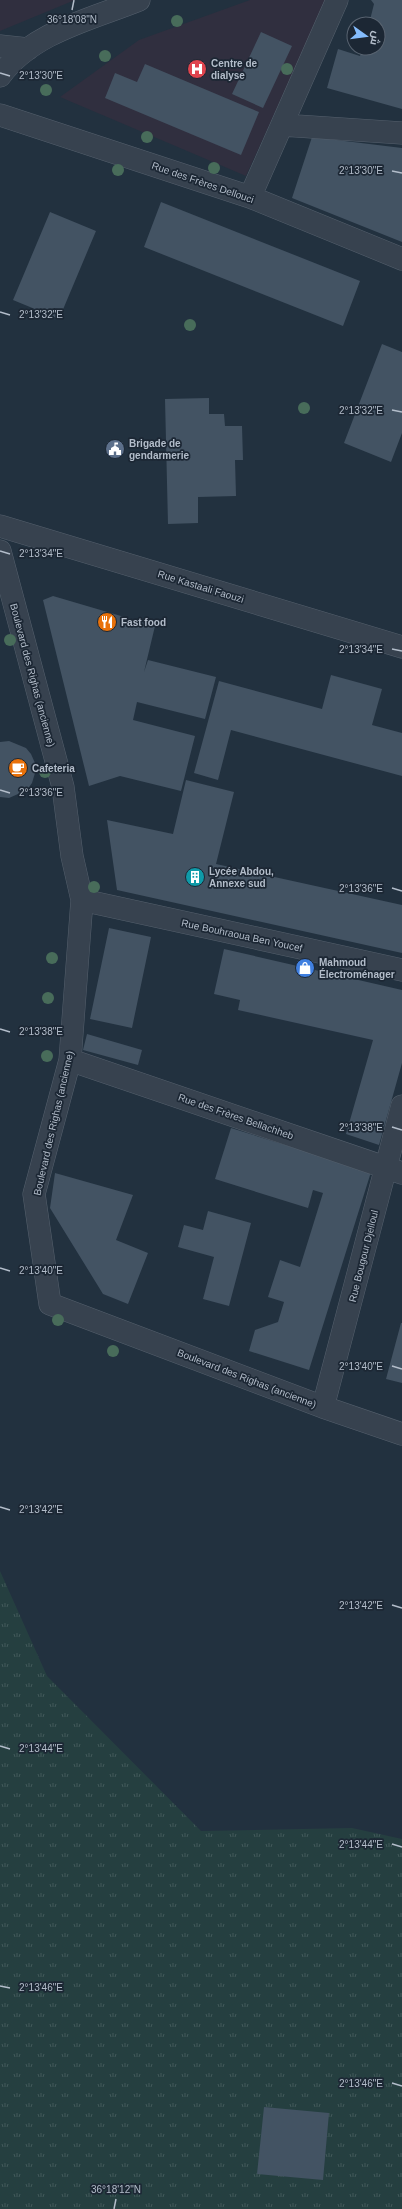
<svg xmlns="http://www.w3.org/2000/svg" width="402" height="2209" viewBox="0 0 402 2209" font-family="Arial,Cairo,sans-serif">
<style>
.medical{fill:#302f3f}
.grass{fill:url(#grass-tufts)}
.building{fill:#435363}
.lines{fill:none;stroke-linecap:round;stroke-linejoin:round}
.minor-casing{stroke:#55606d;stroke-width:23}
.minor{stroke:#37424f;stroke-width:22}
.tree{fill:#486c5a}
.ticks{fill:none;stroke:#b3bdca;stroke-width:1.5}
.labels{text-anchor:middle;stroke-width:3.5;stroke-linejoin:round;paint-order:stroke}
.poi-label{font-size:10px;font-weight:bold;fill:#b3bdca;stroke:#1c2734;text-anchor:start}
.street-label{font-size:10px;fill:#b3bdca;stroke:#1c2734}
.ticks-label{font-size:10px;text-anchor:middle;fill:#b3bdca;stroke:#1c2734;stroke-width:3.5;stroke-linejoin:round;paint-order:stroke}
</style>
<defs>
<pattern id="grass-tufts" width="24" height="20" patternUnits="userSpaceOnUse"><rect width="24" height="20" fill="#253f40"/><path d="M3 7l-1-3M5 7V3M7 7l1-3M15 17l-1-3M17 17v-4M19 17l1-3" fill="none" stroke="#42595a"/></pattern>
</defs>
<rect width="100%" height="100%" fill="#22313f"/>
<!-- medical -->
<path class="medical" d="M0 0H75L0 31Z
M250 0H326L246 176 60 97 139 40Z"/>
<!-- grass -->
<path class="grass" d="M0 1571 47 1676 201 1831 352 1828 402 1839V2209H0Z"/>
<!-- building -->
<path class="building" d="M371 0H402V109L327 88 338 49 360 56 362 48H378V24H369L374 4Z
M261 32 292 46 263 108 232 94Z
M145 64 259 112 241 155 105 98 115 73 137 82Z
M312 137 402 148V242L292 198Z
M161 202 360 281 343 326 144 247Z
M50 212 96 231 59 319 13 300Z
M382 344 402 352V433L391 462 344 443Z
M209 398V414H224L225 426H242L243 460H235L236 496 198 497V523L168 524 165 399Z
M53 596 155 626 144 672 148 660 216 677 205 719 137 702 133 720 195 736 181 791 120 776 89 786 43 600Z
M331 675 382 689 372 725 402 733V776L231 730 218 780 194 773 219 681 322 709Z
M9 741 26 748 31 754 35 763V773L32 783 27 790 9 798 0 797V742Z
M186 780 234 792 216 864 402 905V953L117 890 107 820 173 834Z
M109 928 151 937 132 1028 90 1019Z
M224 949 402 990V1063L379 1145 346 1134 373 1040 238 1010 240 1000 214 994Z
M87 1034 142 1050 138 1065 83 1050Z
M231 1128 371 1172 309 1370 249 1351 255 1330 278 1322 284 1302 268 1297 280 1260 300 1267 323 1193 313 1190 308 1208 215 1179Z
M55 1173 133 1195 116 1240 148 1253 128 1304 103 1294 50 1208Z
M208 1211 251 1223 229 1306 203 1299 214 1257 178 1247 184 1225 203 1230Z
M401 1323H402V1383L386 1379Z
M264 2107 329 2113 323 2180 257 2174Z"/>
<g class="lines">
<!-- minor casing -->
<g class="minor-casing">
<path id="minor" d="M0 46 28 49
M0 76C32 32 92 19 139 0
M0 115 250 197 402 259
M282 125 402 133
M250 197 337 0
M0 526 402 647
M0 551 63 787 72 856 82 900 70 1060 34 1194 50 1304 323 1407 402 1434
M82 900 402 970
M70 1060 402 1173
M323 1407 402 1106"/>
</g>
<!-- minor -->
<use href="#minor" class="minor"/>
</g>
<!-- trees -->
<g class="tree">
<circle cx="177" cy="21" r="6"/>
<circle cx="105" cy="56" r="6"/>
<circle cx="287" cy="69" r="6"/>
<circle cx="46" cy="90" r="6"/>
<circle cx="147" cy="137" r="6"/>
<circle cx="214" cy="168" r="6"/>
<circle cx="118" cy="170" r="6"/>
<circle cx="190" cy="325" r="6"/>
<circle cx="304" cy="408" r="6"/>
<circle cx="10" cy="640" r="6"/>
<circle cx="45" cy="772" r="6"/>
<circle cx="94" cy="887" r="6"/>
<circle cx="52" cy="958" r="6"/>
<circle cx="48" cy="998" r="6"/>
<circle cx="47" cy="1056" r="6"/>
<circle cx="58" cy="1320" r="6"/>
<circle cx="113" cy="1351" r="6"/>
</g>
<!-- ticks -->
<path class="ticks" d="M72 10 74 0M0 73 10 76M392 171 402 173M0 312 10 315M392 410 402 412M0 551 10 554M392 649 402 651M0 790 10 793M392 888 402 891M0 1029 10 1032M392 1127 402 1130M0 1268 10 1271M392 1366 402 1369M0 1507 10 1510M392 1605 402 1608M0 1746 10 1749M392 1844 402 1847M0 1986 10 1988M392 2083 402 2086M114 2209 116 2199"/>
<!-- icons -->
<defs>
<g id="hospital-disc" transform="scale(1)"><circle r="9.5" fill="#e0444e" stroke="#1c2734"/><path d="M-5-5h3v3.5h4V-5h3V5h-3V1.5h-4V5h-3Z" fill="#fff"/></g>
<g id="civic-disc" transform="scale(1)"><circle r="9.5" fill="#5c6f8a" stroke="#1c2734"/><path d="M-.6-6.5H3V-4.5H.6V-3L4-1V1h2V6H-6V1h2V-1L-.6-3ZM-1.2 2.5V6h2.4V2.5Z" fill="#fff"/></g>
<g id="restaurant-disc" transform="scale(1)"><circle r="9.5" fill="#e8710a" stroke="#1c2734"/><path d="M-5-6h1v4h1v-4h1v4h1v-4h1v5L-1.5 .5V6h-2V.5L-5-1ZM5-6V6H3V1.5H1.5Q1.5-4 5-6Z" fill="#fff"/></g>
<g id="cafe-disc" transform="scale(1)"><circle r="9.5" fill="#e8710a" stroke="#1c2734"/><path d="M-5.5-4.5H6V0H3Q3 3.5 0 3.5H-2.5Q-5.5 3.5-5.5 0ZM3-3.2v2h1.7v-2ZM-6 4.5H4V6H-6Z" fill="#fff"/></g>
<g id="building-disc" transform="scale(1)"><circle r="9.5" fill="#0f9aa8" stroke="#1c2734"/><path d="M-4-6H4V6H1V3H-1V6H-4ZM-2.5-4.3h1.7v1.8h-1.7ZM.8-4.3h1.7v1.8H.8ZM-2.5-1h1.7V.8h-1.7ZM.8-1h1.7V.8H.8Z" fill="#fff"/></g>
<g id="shop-disc" transform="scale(1)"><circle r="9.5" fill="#3f7fe0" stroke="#1c2734"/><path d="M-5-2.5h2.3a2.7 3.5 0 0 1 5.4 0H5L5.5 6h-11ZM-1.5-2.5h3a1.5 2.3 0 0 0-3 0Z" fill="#fff"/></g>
</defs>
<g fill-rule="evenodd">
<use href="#hospital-disc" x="197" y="69"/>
<use href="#civic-disc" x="115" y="449"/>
<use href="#restaurant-disc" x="107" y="622"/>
<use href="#cafe-disc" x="18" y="768"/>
<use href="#building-disc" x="195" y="877"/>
<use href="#shop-disc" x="305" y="968"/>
</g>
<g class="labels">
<!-- poi labels -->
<g class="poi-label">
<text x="211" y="67">Centre de<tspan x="211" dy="12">dialyse</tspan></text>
<text x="129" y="447">Brigade de<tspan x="129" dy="12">gendarmerie</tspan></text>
<text x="121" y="626">Fast food</text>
<text x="32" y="772">Cafeteria</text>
<text x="209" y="875">Lycée Abdou,<tspan x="209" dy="12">Annexe sud</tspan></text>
<text x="319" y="966">Mahmoud<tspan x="319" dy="12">Électroménager</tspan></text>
</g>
<!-- street labels -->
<g class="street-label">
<text transform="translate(203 182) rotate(19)" y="4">Rue des Frères Dellouci</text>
<text transform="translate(201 586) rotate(17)" y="4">Rue Kastaali Faouzi</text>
<text transform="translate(33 675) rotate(75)" y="4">Boulevard des Righas (ancienne)</text>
<text transform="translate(242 935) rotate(12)" y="4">Rue Bouhraoua Ben Youcef</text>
<text transform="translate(236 1116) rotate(19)" y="4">Rue des Frères Bellachheb</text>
<text transform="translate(53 1123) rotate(-77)" y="4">Boulevard des Righas (ancienne)</text>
<text transform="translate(363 1256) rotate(-76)" y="4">Rue Bougour Djelloul</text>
<text transform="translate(247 1378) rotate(21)" y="4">Boulevard des Righas (ancienne)</text>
</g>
</g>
<g class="ticks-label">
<text x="72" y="23">36°18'08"N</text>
<text x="41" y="79">2°13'30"E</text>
<text x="361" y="174">2°13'30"E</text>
<text x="41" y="318">2°13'32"E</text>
<text x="361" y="414">2°13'32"E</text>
<text x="41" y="557">2°13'34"E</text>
<text x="361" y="653">2°13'34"E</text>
<text x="41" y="796">2°13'36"E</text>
<text x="361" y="892">2°13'36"E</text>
<text x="41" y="1035">2°13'38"E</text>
<text x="361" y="1131">2°13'38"E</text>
<text x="41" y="1274">2°13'40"E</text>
<text x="361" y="1370">2°13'40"E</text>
<text x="41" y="1513">2°13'42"E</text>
<text x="361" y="1609">2°13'42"E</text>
<text x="41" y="1752">2°13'44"E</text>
<text x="361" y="1848">2°13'44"E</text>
<text x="41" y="1991">2°13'46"E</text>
<text x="361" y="2087">2°13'46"E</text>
<text x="116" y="2193">36°18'12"N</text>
</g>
<!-- north arrow -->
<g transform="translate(366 36) rotate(104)"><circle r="19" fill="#1c2734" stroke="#586370"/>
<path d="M0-3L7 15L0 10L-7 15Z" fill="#84bcfd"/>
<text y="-6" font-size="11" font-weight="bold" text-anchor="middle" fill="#b3bdca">ش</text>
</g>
</svg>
